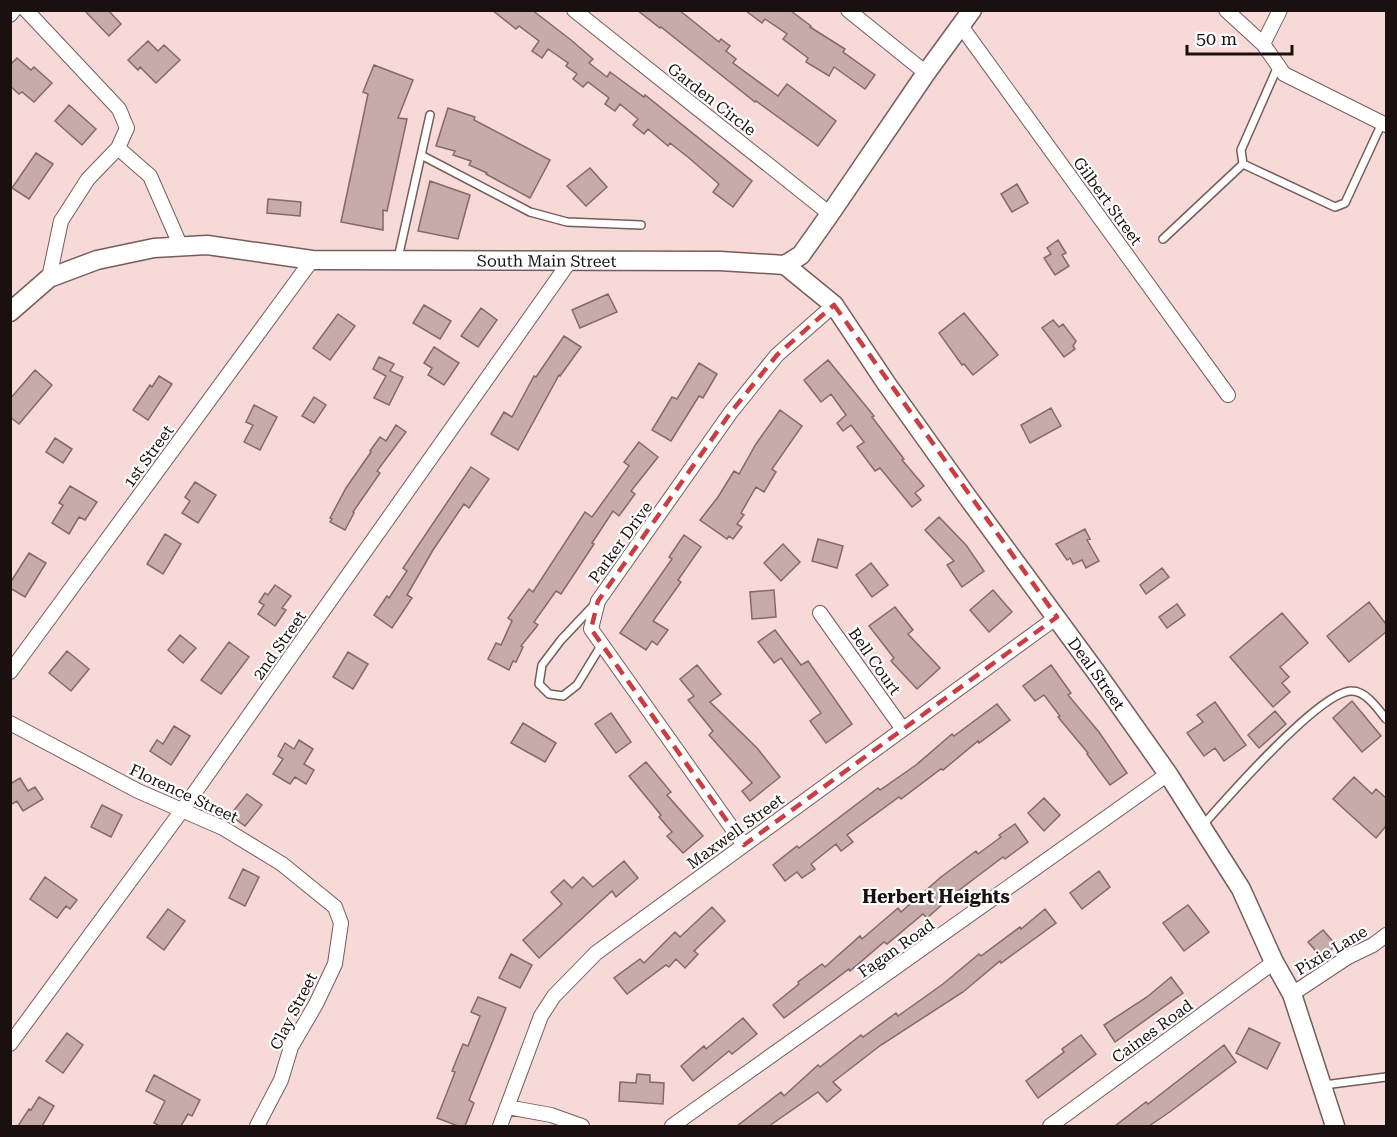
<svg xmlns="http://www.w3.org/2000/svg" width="1397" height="1137" viewBox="0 0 1397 1137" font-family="'Roboto Serif',serif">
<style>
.building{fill:#c7aba9;stroke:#836967;stroke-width:1.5}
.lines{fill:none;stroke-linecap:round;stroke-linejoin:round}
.service-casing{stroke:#765d5b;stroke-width:10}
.minor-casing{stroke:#765d5b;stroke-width:16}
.tertiary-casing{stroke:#765d5b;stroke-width:21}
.service{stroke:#fff;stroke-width:7}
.minor{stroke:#fff;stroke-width:14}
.tertiary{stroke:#fff;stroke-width:18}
.marked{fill:none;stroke:#cc3c43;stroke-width:4.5;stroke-dasharray:12 8;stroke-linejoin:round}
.labels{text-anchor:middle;stroke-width:4.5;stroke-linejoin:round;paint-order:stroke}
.street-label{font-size:16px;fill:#1a1010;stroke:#fff}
.neighbourhood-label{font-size:18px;font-weight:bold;fill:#1a1010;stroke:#fff}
</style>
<rect width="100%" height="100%" fill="#f7d9d7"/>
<!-- building -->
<path class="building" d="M84 10H108L121 24 109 36Z
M492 10H532L571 40 593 59 589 63 607 77 610 72 644 97 645 95 752 181 733 207 713 192 719 184 689 158 670 143 668 146 648 129 644 134 633 125 638 119 620 104 615 111 605 104 609 98 588 82 583 87 573 79 577 74 566 66 568 63 548 49 542 58 532 51 539 41 519 26 516 29Z
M637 10H679L719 42 721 39 730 46 726 51 736 59 733 63 778 96 787 84 836 121 818 146 756 101 755 102 661 27 660 28Z
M746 11H791L811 26 810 27 845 49 843 52 875 75 865 89 834 67 829 76 806 62 808 58 783 39 787 34 765 19 762 23Z
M148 41 158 51 164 45 180 60 156 83 140 67 138 70 128 60Z
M17 58 31 70 34 67 52 83 34 102 22 92 19 94 10 86V65Z
M374 65 413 80 398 118 407 119 387 211 383 210V230L341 222 368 94 363 92Z
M69 105 96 129 82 145 55 121Z
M448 108 475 117 474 120 550 160 530 198 486 174 487 173 469 165 471 161 453 155 455 151 436 146Z
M36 153 53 164 29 199 12 188Z
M590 168 607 187 586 206 567 186Z
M430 181 470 195 458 239 418 231Z
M1017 184 1028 203 1012 212 1001 194Z
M268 199 301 202 300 216 267 213Z
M1058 240 1066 253 1062 255 1069 266 1055 275 1044 258 1051 254 1047 248Z
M608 294 617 312 580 328 572 310Z
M424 305 451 321 440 339 413 323Z
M481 308 497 320 478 347 461 336Z
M964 313 998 355 973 375 964 364 962 365 939 333Z
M338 314 355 326 330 360 313 348Z
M1053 320 1059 327 1063 324 1076 341 1073 346 1075 349 1064 357 1042 328Z
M564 336 581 347 560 376 559 375 518 450 491 434 504 412 512 417 534 376 536 377Z
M434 347 459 363 444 385 428 375 432 368 424 363Z
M379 357 394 364 390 371 403 377 389 405 374 398 386 376 373 369Z
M828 360 874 416 872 417 904 459 902 460 924 486 915 493 921 500 912 507 880 468 875 471 857 447 864 442 851 425 843 431 837 423 846 415 831 394 821 402 804 380Z
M699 363 717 374 703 398 699 396 671 441 652 430 672 397 677 399Z
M35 370 52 385 19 424 10 417V399Z
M159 376 172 384 148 420 133 410 150 385 152 387Z
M314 397 326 405 314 423 302 416Z
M254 405 277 417 260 450 244 442 253 425 246 422Z
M1051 408 1061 426 1030 443 1021 425Z
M780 410 802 426 772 469 776 472 764 492 756 487 741 513 744 515 737 524 742 527 733 539 729 536 727 539 700 520 718 497 734 471 739 474 756 444Z
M396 425 406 432 377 471 380 473 353 512 354 513 345 530 330 522 332 519 330 518 346 488 371 452 370 451 380 437 386 441Z
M55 438 72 449 63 463 46 452Z
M639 442 658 457 631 491 635 494 619 516 613 511 592 543 594 544 561 594 556 591 534 622 538 625 521 646 523 647 516 662 513 661 509 670 488 659 496 643 501 645 512 621 508 618 529 589 533 592 585 512 592 517 629 466 624 462Z
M471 467 489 479 469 508 464 504 433 550 407 595 412 598 392 628 374 615 387 596 389 598 407 571 403 568Z
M195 482 216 495 198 523 182 513 190 501 185 497Z
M70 486 97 502 85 520 79 517 69 534 52 523 63 505 59 503Z
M939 517 966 545 984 571 962 587 947 565 954 561 925 530Z
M1085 529 1090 539 1087 540 1099 561 1086 568 1082 560 1073 564 1070 558 1067 560 1056 544Z
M165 534 181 544 163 574 147 564Z
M684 535 701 547 678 580 681 582 653 621 668 630 657 645 652 641 646 650 620 633 672 559 669 557Z
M818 539 843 546 837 568 812 561Z
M783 544 800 562 781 581 764 563Z
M29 553 46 563 25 597 10 588V583Z
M871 563 888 585 872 597 856 575Z
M1162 568 1169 577 1146 594 1140 585Z
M275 585 291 596 282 608 286 610 275 626 258 614 264 605 259 602 265 593 268 595Z
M774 590 776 617 752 619 750 592Z
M993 590 1012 612 989 632 970 610Z
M1369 602 1386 624V632L1349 662 1327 636Z
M1177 604 1185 615 1167 628 1159 617Z
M895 607 913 630 908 634 940 668 917 689 891 661 894 658 869 626Z
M1282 613 1308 643 1280 667 1289 677 1282 683 1290 692 1273 707 1230 657Z
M775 630 801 665 808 661 852 724 826 743 810 721 821 713 781 658 774 663 758 642Z
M180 635 196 648 183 663 168 650Z
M229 642 249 657 221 694 201 680Z
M67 651 89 669 71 691 49 673Z
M348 652 368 664 353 689 333 677Z
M697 665 721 694 710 702 757 748 780 777 750 801 742 791 752 783 709 735 713 731 688 700 694 696 680 679Z
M1051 665 1071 693 1068 695 1099 732 1127 773 1110 785 1087 754 1088 753 1058 717 1060 716 1044 695 1035 701 1023 686Z
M1352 701 1381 736 1362 752 1333 718Z
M1215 702 1246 745 1224 761 1215 748 1204 756 1187 733 1203 722 1197 715Z
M997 704 1010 720 979 743 978 741 943 770 941 769 901 799 899 797 847 835 853 842 841 851 836 844 811 864 815 869 802 878 797 872 785 881 773 865 797 846 799 848 878 788 880 790 916 765 952 734 954 736Z
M1275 711 1286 724 1259 748 1248 735Z
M611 713 631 742 616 753 595 724Z
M523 723 556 743 545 762 511 743Z
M174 726 190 736 171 765 150 751 157 740 163 744Z
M299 740 313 749 304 764 314 770 306 784 295 777 290 784 273 774 283 759 278 756 285 743 294 749Z
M646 762 671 792 667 795 703 836 683 853 667 836 672 832 659 817 661 815 629 776Z
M1354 777 1372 794 1376 789 1386 798V826L1376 838 1333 799Z
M20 778 28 791 35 787 43 799 23 811 17 801 10 805V784Z
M247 794 262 805 245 826 230 815Z
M1044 798 1060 815 1044 831 1028 813Z
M102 805 122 815 111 837 91 827Z
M1015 824 1028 842 1005 859 1003 857 954 894 927 918 923 914 887 944 884 942 850 971 849 969 784 1018 773 1005 799 984 798 982 822 964 825 967 860 936 862 939 898 908 901 912 941 877 976 851 978 854 1001 837 999 835Z
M624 861 638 878 616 897 612 891 539 958 523 940 562 904 551 892 564 880 572 888 583 877 593 887Z
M243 869 259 877 245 906 229 898Z
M1099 871 1110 887 1082 909 1070 893Z
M45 877 77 900 70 909 66 906 57 918 30 899Z
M1188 905 1209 932 1184 951 1163 923Z
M712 907 725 921 694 951 698 954 685 968 676 959 669 967 666 965 627 994 614 978 640 959 644 963 675 932 680 937Z
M168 909 185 921 164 950 147 937Z
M1045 909 1056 923 1001 963 1000 961 963 992 881 1045 833 1082 841 1090 827 1102 818 1092 769 1126H737L781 1092 784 1096 818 1065 820 1067 861 1035 863 1037 896 1013 898 1016 943 984 979 954 981 956 1020 927 1021 929Z
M1323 930 1336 945 1322 958 1308 942Z
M511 954 532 965 520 988 499 978Z
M1171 977 1183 993 1115 1042 1104 1025 1147 997Z
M478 997 506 1008 469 1100 474 1103 465 1126H458L437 1118 452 1080 455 1072 452 1071 463 1044 468 1046 480 1016 471 1012Z
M743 1018 757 1034 732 1054 729 1051 693 1081 681 1066 704 1046 706 1049Z
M1249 1028 1280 1043 1267 1069 1236 1053Z
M67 1033 83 1045 63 1073 46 1061Z
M1081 1035 1096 1054 1038 1098 1026 1081 1064 1052 1062 1049Z
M1224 1045 1236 1062 1171 1111 1149 1126H1115L1146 1102 1148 1104Z
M637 1074 650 1075V1082L664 1083 663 1104 619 1101 620 1082 636 1083Z
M154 1075 200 1100 192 1116 188 1114 181 1126H160L154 1123 165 1101 146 1091Z
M39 1097 54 1106 42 1126H18L29 1109 31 1110Z"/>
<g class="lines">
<!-- service casing -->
<g class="service-casing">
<path id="service" d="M1278 66 1241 150 1243 164 1335 207 1345 203 1382 123
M421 155 530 212 567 222 641 225
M1163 239 1243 164
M398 258 430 115
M594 605 561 640 542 665 539 684 549 694 563 696 577 685 602 644
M1203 825C1226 799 1321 690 1352 691 1366 691 1378 709 1386 719
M1324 1085 1386 1077"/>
</g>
<!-- minor casing -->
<g class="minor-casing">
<path id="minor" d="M26 10 119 109 127 128 118 148 88 179 61 221 49 278
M574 10 830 214
M848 10 926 73
M1226 10 1263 44 1284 74 1386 125
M10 15 14 10
M961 26 1228 395
M1263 44 1280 10
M118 148 150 176 181 247
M820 613 902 728
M10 672 312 260
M10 723 138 791 223 828 282 864 335 907 341 923 335 964 316 1004 291 1047 281 1080 257 1126
M744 845 591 629 598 601 731 412 777 355 834 305
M1292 994 1348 957 1373 945 1386 935
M10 1044 183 809 570 261
M507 1107 551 1115 582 1126
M500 1126 541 1016 554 996 596 953 1057 617
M672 1126 1168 774
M1050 1126 1274 962"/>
</g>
<!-- tertiary casing -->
<g class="tertiary-casing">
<g id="tertiary">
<path id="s1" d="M785 265 834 305 886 383 966 495 1096 672 1168 774 1241 889 1274 962 1292 994 1335 1126"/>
<path id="s2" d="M10 312 49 278 97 260 154 248 207 245 312 260 720 261 785 265 801 255 830 214 926 73 972 10"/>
</g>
</g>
<!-- service -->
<use href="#service" class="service"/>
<!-- minor -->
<use href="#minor" class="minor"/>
<!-- tertiary -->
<use href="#tertiary" class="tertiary"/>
</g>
<!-- marked area -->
<path class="marked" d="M834 305 1057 617 744 845 591 629 598 601 731 412 777 355Z"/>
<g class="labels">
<!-- street labels -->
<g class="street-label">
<text transform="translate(712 99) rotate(38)" y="6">Garden Circle</text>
<text transform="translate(1108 201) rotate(54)" y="6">Gilbert Street</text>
<text dy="6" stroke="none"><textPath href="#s2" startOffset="555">South Main Street</textPath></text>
<text transform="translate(148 456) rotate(-54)" y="6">1st Street</text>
<text transform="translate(620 542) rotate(-54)" y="6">Parker Drive</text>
<text transform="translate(279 645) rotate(-55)" y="6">2nd Street</text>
<text transform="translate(875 661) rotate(55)" y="6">Bell Court</text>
<text dy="6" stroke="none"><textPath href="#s1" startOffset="516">Deal Street</textPath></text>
<text transform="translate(184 793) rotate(25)" y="6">Florence Street</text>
<text transform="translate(735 831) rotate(-36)" y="6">Maxwell Street</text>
<text transform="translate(896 948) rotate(-35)" y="6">Fagan Road</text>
<text transform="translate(1331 950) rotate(-31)" y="6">Pixie Lane</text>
<text transform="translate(293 1011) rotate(-63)" y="6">Clay Street</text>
<text transform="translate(1152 1031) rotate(-36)" y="6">Caines Road</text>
</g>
<!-- neighbourhood labels -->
<g class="neighbourhood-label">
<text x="936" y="903">Herbert Heights</text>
</g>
</g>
<!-- border -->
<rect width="1397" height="1137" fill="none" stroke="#1a1010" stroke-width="24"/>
<!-- scale -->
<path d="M1187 45v9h105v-9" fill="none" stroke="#1a1010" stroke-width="3"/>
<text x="1196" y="45" font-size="18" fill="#1a1010" stroke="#ffffff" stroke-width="4.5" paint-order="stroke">50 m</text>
</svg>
